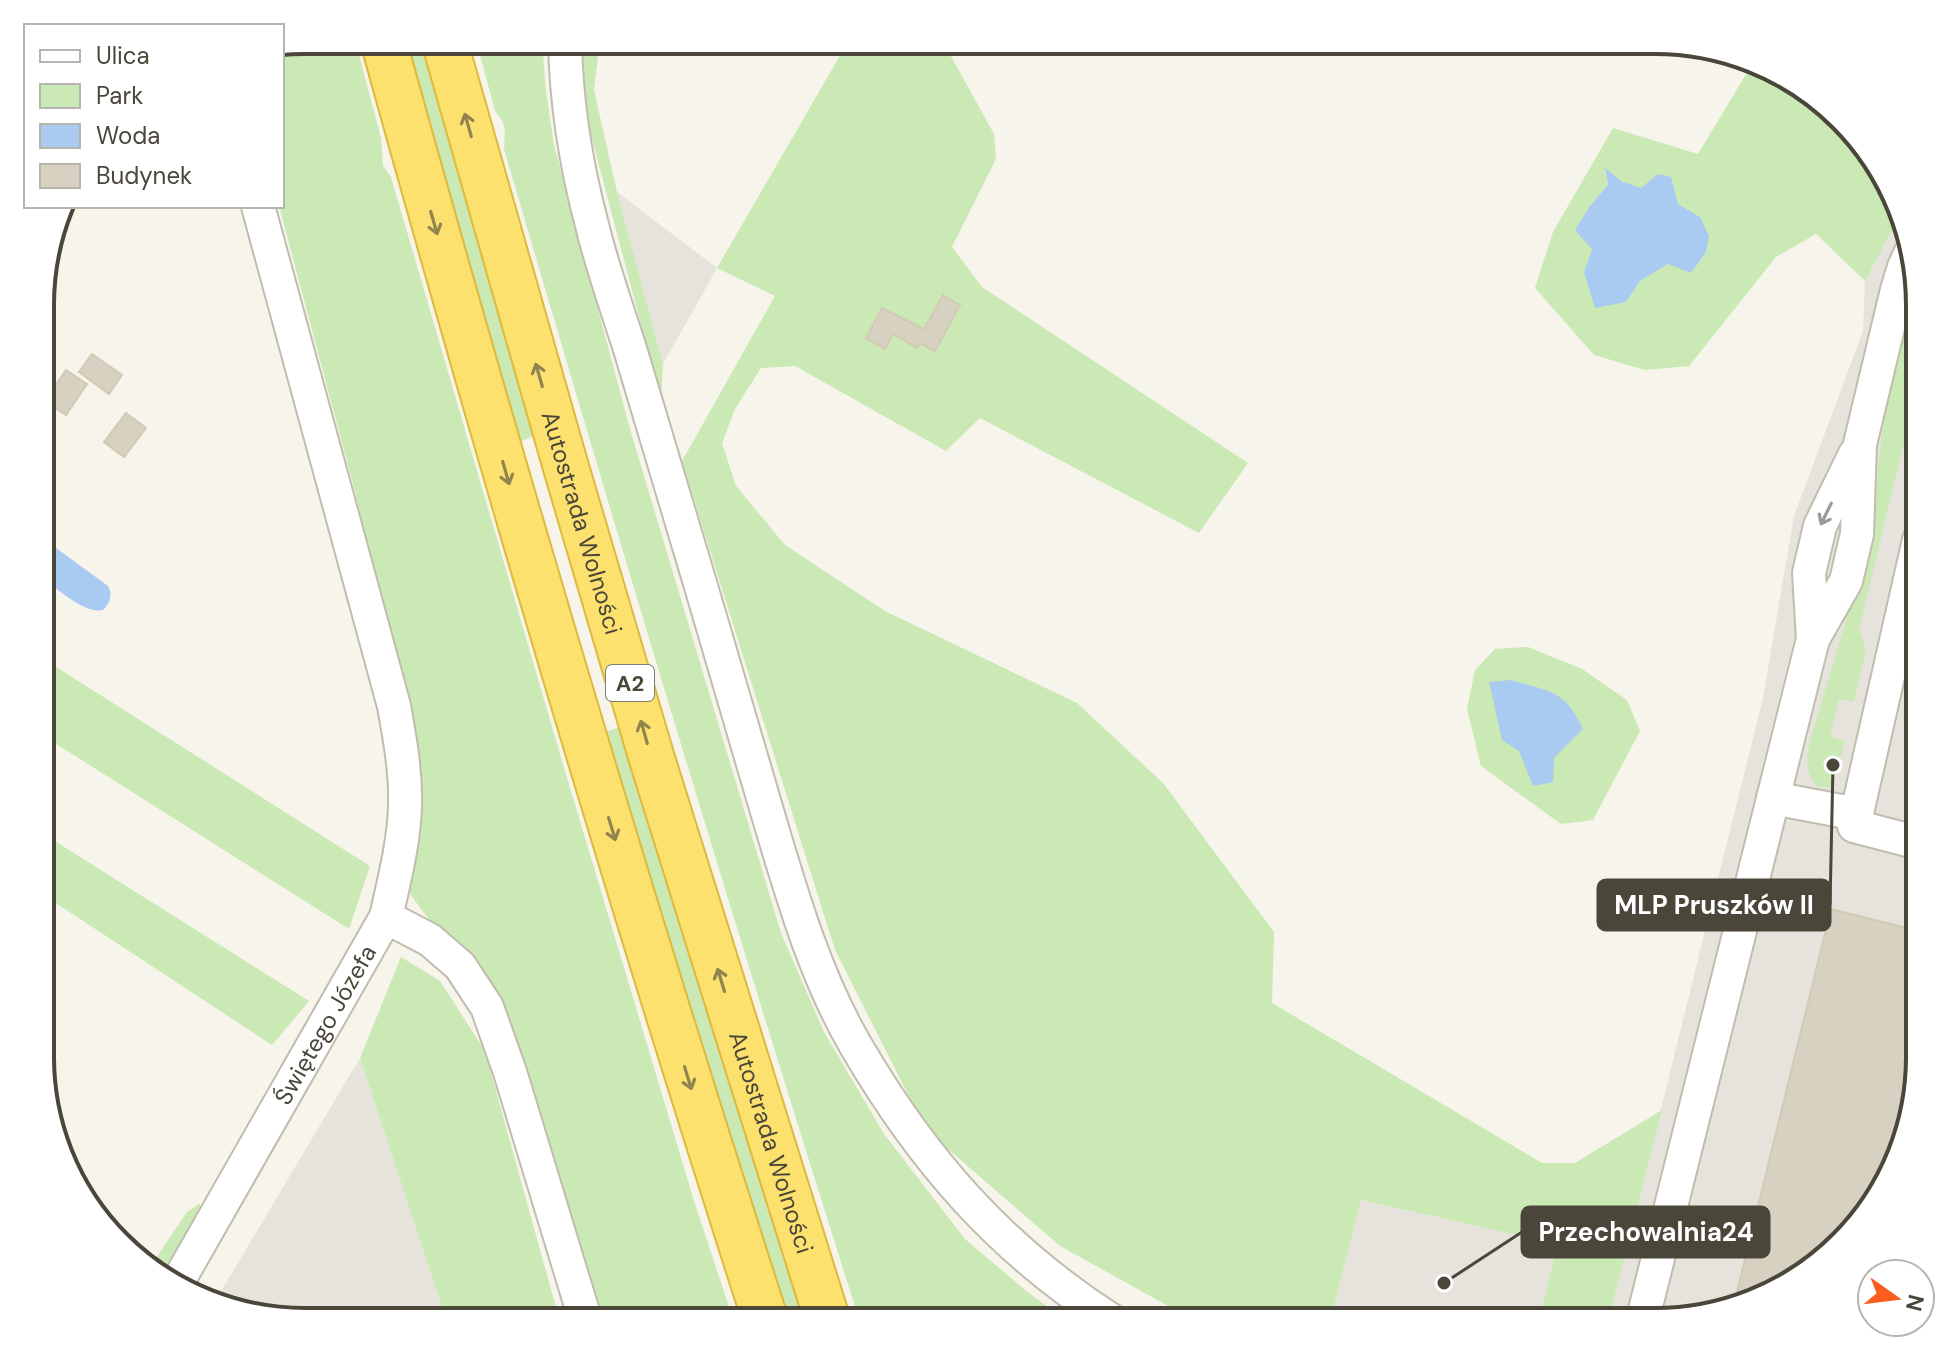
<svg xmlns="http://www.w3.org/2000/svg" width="1960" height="1362" viewBox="0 0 1960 1362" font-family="'DM Sans',sans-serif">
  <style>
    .industrial { fill: #e5e3dc }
    .green { fill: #cae9b5; fill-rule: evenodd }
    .water { fill: #a9caf1 }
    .building { fill: #d7d1c1; stroke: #d2cab4; stroke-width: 2 }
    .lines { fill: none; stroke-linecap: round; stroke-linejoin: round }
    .minor-casing { stroke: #c1bdae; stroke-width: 36 }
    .highway-casing { stroke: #deb93d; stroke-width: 48 }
    .minor { stroke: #fff; stroke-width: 32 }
    .highway { stroke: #fde16f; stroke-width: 44 }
    .oneway { stroke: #92844f }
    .oneway2 { stroke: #9b9992 }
    .labels { text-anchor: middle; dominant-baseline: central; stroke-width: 6; stroke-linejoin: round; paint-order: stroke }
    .shield { fill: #fff; stroke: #807e74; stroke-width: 2 }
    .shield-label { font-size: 22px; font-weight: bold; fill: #4a4639 }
    .street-label { font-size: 24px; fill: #4a4639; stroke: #fff }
    .rim { fill: none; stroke: #4a4639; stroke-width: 4 }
    .leader { fill: none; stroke: #4a4639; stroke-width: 3 }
    .callout-dot { fill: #4a4639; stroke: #fff; stroke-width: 3 }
    .callout { fill: #4a4639; stroke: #4a4639; stroke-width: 3 }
    .callout-label { font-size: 26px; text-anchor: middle; font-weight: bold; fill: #fff }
  </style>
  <rect width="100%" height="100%" fill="#f6f4eb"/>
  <!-- industrial -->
  <g class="industrial">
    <polygon points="617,192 717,268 663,364"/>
    <polygon points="1900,216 1919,288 1919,1074 1906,1143 1866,1218 1773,1294 1656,1322 1608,1322 1763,698 1794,516 1863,331 1865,281"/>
    <polygon points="360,1058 447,1322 288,1321 219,1308 213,1305"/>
    <polygon points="1361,1200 1557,1244 1539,1322 1330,1322"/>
  </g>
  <!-- green -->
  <g class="green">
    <polygon points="305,40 355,40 381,138 383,166 391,177 562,761 695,1204 734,1322 604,1322 526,1076 434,926 410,894 420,760 354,488 279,206 282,206 282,45"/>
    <polygon points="395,40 431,40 539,434 516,443"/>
    <path d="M 476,40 L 542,40 L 546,92 L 554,145 L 630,429 L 781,933 L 824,1032 L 884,1134 L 965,1239 L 1025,1290 L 1068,1322 L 860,1322 C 736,932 619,541 504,149 L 505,130 L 503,122 L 495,111 Z"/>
    <polygon points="580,40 600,40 594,90 617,192 663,364 661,400 582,101"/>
    <polygon points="849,40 949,40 948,51 994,134 996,159 952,247 982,287 1248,463 1199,533 980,418 946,451 795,366 761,368 735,409 722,443 736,486 785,545 885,611 1077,703 1163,783 1274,932 1272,1003 1542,1163 1575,1163 1662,1110 1608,1322 1539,1322 1557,1244 1361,1200 1330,1322 1197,1322 1060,1246 926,1130 835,950 682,461 775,296 717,268"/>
    <path d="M 1754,61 L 1816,94 L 1892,187 L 1900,216 L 1865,281 L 1816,234 L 1776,257 L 1689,366 L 1645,370 L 1594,355 L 1535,288 L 1553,232 L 1613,128 L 1698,154 ZM 1605,170 L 1621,181 L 1678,204 L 1700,217 L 1668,264 L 1640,281 L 1626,302 L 1584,272 L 1592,249 L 1590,206 L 1608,185 Z"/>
    <path d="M 1915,272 L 1919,288 L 1919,380 L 1859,629 L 1866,649 L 1854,702 L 1839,699 L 1830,736 L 1845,741 L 1836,773 L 1830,787 L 1819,787 C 1804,775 1807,758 1810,741 L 1870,540 L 1887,390 Z"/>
    <polygon points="1528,647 1582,669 1627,700 1640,731 1593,820 1561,824 1481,766 1467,709 1475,670 1495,649"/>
    <polygon points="42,658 370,866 349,929 42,735"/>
    <polygon points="623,726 815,1322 780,1322 602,733"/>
    <polygon points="42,833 309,1001 272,1045 42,894"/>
    <polygon points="401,957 440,981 485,1051 560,1322 447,1322 360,1058"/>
    <polygon points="200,1203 201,1219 166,1279 148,1270 187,1212"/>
  </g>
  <!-- water -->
  <g class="water">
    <polygon points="1605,168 1621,181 1641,188 1658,174 1671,177 1678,204 1700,217 1709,236 1706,252 1691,273 1668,264 1640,281 1626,302 1595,308 1584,272 1592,249 1575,230 1590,206 1608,185"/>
    <path d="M 42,542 L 56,548 L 108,586 C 113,595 110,603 103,610 C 84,614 58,589 42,578 Z"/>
    <path d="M 1511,680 C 1551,692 1564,689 1583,729 L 1554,758 L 1553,782 L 1533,786 L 1519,751 L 1502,740 L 1489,682 Z"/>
  </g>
  <!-- building -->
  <g class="building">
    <polygon points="943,295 960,305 935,351 920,343 917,348 893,334 885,349 866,338 882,308 924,329"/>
    <polygon points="92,354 122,375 109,394 79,372"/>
    <polygon points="66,370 87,384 66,415 45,401"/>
    <polygon points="126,413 146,428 124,457 104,442"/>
    <polygon points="1831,909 1919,931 1919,1074 1906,1143 1866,1218 1773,1294 1734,1304"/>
  </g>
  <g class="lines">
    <!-- minor casing -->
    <g class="minor-casing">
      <g id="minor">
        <path d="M 565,40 C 566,102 576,165 592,225 C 602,267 617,308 630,349 C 654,427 677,505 700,583 C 723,661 746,740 769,818 C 792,895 815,976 856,1046 C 923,1161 1001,1250 1114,1322"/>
        <polyline points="1919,540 1854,826 1919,843"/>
        <polyline points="1813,639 1809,573 1820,526 1855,454"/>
        <polyline points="1773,798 1857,814"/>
        <polyline points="386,917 430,940 460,966 487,1007 510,1072 586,1322"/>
        <path id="s1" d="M 176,1285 L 386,917 C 394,881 404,843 405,806 C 406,772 400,739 394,706 L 258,206"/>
        <polyline points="1642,1322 1813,639 1846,581 1857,534 1860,444 1897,290 1904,267 1910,254"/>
      </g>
    </g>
    <!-- highway casing -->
    <g class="highway-casing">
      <g id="highway">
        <path d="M 383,40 C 502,470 629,897 766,1322"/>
        <path id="s2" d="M 444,40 L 565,464 L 652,759 L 828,1322"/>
      </g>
    </g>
    <!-- minor -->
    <use href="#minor" class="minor"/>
    <!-- highway -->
    <use href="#highway" class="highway"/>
  </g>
  <!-- one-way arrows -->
  <defs><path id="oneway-shaft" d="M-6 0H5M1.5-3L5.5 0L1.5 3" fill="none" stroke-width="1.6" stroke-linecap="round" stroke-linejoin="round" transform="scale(2)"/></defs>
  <g class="oneway">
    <use href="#oneway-shaft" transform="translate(468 125) rotate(-106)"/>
    <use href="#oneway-shaft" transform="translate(434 223) rotate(74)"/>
    <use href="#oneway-shaft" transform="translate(539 375) rotate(-106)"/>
    <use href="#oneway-shaft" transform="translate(506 473) rotate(74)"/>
    <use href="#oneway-shaft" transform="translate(644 732) rotate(-106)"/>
    <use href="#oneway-shaft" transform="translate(612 829) rotate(73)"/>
    <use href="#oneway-shaft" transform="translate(721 980) rotate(-107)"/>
    <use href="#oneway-shaft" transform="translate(688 1078) rotate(73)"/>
  </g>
  <use class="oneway2" href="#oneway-shaft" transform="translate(1826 514) rotate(116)"/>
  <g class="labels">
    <!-- shield labels -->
    <rect class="shield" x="606" y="665" width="48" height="36" rx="6"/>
    <g class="shield-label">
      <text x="630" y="683">A2</text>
    </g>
    <!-- street labels -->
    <g class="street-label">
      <text stroke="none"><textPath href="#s2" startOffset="502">Autostrada Wolności</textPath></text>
      <text stroke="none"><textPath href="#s1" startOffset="300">Świętego Józefa</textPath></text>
      <text stroke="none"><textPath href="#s2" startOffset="1150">Autostrada Wolności</textPath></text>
    </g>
  </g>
  <!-- crop -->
  <path d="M0 0H1960V1362H0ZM305 54H1655A251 251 0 0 1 1906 305V1057A251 251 0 0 1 1655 1308H305A251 251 0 0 1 54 1057V305A251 251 0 0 1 305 54Z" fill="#fff" fill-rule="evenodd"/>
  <path class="rim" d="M305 54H1655A251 251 0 0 1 1906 305V1057A251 251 0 0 1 1655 1308H305A251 251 0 0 1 54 1057V305A251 251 0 0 1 305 54Z"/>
  <!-- callouts -->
  <path class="leader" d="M1833 765L1830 905M1444 1283L1522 1232"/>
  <g class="callout-dot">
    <circle cx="1833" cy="765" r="8"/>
    <circle cx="1444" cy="1283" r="8"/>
  </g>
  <g class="callout">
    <rect x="1598" y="880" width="232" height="50" rx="8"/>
    <rect x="1522" y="1207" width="247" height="50" rx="8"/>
  </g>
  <g class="callout-label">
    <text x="1714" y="914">MLP Pruszków II</text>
    <text x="1646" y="1241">Przechowalnia24</text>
  </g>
  <!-- legend -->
  <rect x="24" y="24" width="260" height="184" fill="#ffffff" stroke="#b7b5b0" stroke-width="2"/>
  <rect x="40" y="50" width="40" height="12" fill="#ffffff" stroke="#b7b5b0" stroke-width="2"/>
  <text x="96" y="64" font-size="24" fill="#4a4639">Ulica</text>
  <rect x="40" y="84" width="40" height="24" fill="#cae9b5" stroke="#b7b5b0" stroke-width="2"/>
  <text x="96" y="104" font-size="24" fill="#4a4639">Park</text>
  <rect x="40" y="124" width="40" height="24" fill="#a9caf1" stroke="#b7b5b0" stroke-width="2"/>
  <text x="96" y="144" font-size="24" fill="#4a4639">Woda</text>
  <rect x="40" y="164" width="40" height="24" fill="#d7d1c1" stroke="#b7b5b0" stroke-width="2"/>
  <text x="96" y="184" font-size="24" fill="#4a4639">Budynek</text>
  <!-- north arrow -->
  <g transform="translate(1896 1298) rotate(104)"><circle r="38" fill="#ffffff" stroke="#b7b5b0" stroke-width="2"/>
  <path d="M0-6L14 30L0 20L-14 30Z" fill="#f95e1f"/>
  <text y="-12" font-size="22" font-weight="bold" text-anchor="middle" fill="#4a4639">N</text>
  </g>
</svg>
